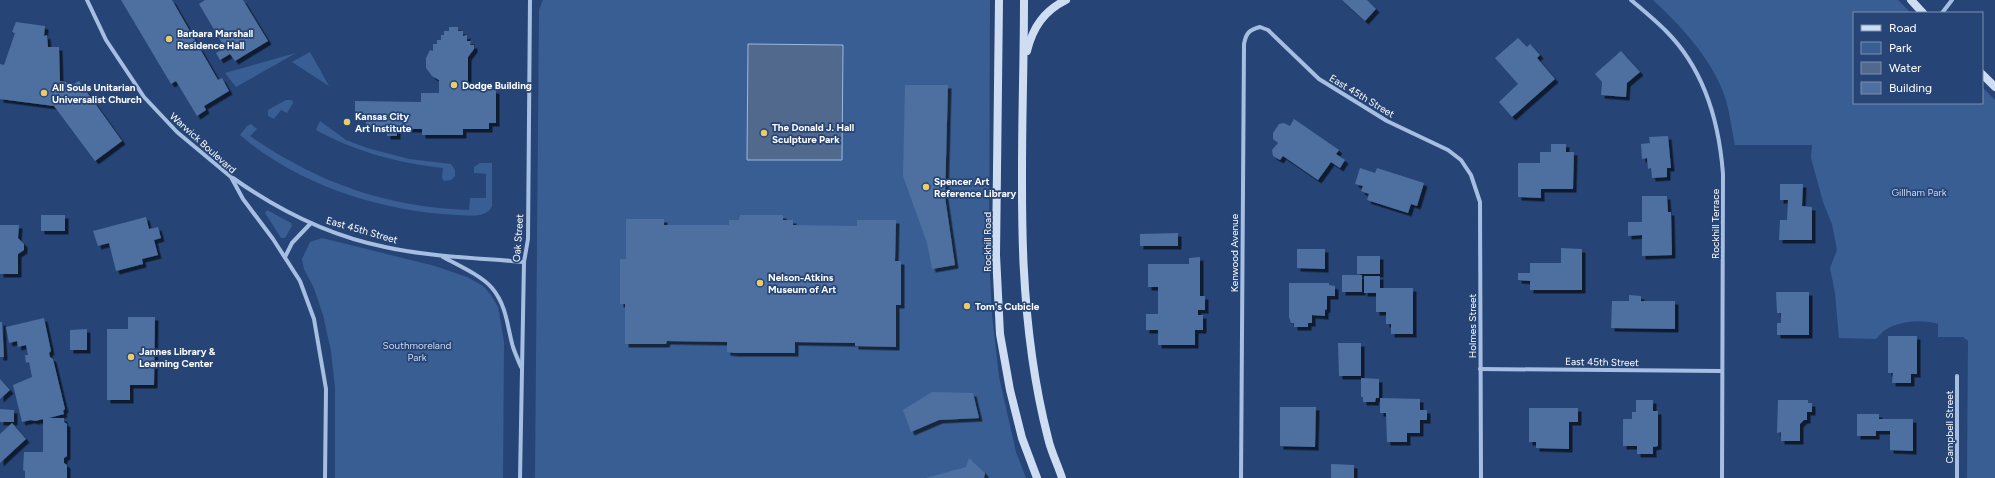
<svg xmlns="http://www.w3.org/2000/svg" width="1995" height="478" viewBox="0 0 1995 478" font-family="Figtree,sans-serif">
  <style>
    .green { fill: #395e93 }
    .water { fill: #52698e; stroke: #9bb9e3 }
    .building { fill: #4e6fa0; filter: url(#shadow) }
    .lines { fill: none; stroke-linecap: round; stroke-linejoin: round }
    .minor { stroke: #a6bee2; stroke-width: 4 }
    .secondary { stroke: #cfddf3; stroke-width: 8 }
    .poi-dot { fill: #ebcc6c; stroke: #264576; stroke-width: 1.5 }
    .labels { text-anchor: middle; dominant-baseline: central; stroke-width: 3.5; stroke-linejoin: round; paint-order: stroke }
    .poi-label { font-size: 10px; font-weight: bold; fill: #fff; stroke: #264576; text-anchor: start }
    .street-label { font-size: 10px; fill: #fff; stroke: #264576 }
    .park-label { font-size: 10px; fill: #c9d9f2; stroke: #264576 }
  </style>
  <defs>
    <filter id="shadow"><feDropShadow dx="3.5" dy="3.5" stdDeviation="0" flood-color="#0009"/></filter>
  </defs>
  <rect width="100%" height="100%" fill="#264576"/>
  <!-- green -->
  <g class="green">
    <polygon points="543,0 990,0 989,257 992,315 999,377 1016,452 1026,478 535,478 539,10"/>
    <path d="M 1653,0 L 1898,0 L 1911,13 L 1854,13 L 1854,103 L 1982,103 L 1982,87 L 1995,100 L 1995,478 L 1967,478 L 1968,341 L 1963,337 L 1938,337 L 1938,324 C 1924,319 1898,321 1885,330 C 1882,332 1879,336 1876,339 L 1839,338 L 1835,293 L 1830,268 L 1837,250 L 1832,224 L 1823,202 L 1811,158 L 1812,145 L 1735,145 C 1732,131 1730,115 1726,100 C 1713,60 1683,28 1653,0 Z"/>
    <polygon points="310,52 329,86 292,62"/>
    <polygon points="296,53 236,87 225,73"/>
    <polygon points="286,100 292,100 293,103 287,113 281,110 274,119 268,116 268,110"/>
    <path d="M 320,121 L 346,140 L 367,148 L 409,159 L 451,164 L 455,170 L 455,176 L 451,180 L 444,181 L 442,178 L 443,168 C 398,163 356,152 316,130 Z"/>
    <path d="M 251,124 L 257,129 L 250,136 C 318,183 386,207 469,210 L 470,198 L 486,198 L 486,174 L 474,173 L 474,167 L 480,163 L 492,163 L 492,206 C 487,219 467,215 456,215 C 380,211 298,185 240,135 L 247,126 Z"/>
    <polygon points="267,210 291,223 292,226 285,238 281,238 265,213"/>
    <polygon points="322,238 435,266 467,277 483,286 491,295 498,307 504,342 503,478 335,478 335,388 331,351 323,315 314,288 304,269 302,259 310,242"/>
  </g>
  <!-- water -->
  <polygon class="water" points="748,44 843,45 842,160 747,160"/>
  <!-- building -->
  <g class="building">
    <polygon points="121,0 172,0 218,80 222,78 229,91 204,106 206,110 197,116 176,81 171,84"/>
    <polygon points="205,0 243,0 268,41 235,61 230,54 220,60 216,53 225,48 199,4"/>
    <polygon points="1342,0 1367,0 1376,9 1365,21"/>
    <polygon points="16,22 45,26 44,36 47,35 48,47 59,47 60,81 66,82 69,87 79,81 122,141 95,161 54,106 0,99 0,64 4,65 15,33 12,32"/>
    <polygon points="449,27 458,27 458,31 463,31 463,36 467,35 467,41 471,41 470,45 474,45 474,49 468,57 468,90 496,90 496,123 489,123 489,129 463,129 463,135 422,135 422,129 397,129 397,136 387,136 387,129 366,128 366,117 355,117 355,101 421,102 421,93 439,93 439,80 432,76 426,68 426,58 430,50 433,51 433,44 437,44 437,40 441,40 441,35 444,35 444,31 449,31"/>
    <polygon points="1518,38 1527,47 1530,44 1540,55 1537,58 1555,79 1512,117 1499,102 1518,84 1495,58"/>
    <polygon points="1621,51 1640,72 1627,83 1626,97 1601,95 1602,82 1595,74"/>
    <polygon points="905,85 948,85 945,197 955,265 932,269 927,243 903,176"/>
    <polygon points="1294,119 1339,150 1336,154 1345,160 1340,168 1331,162 1318,180 1283,156 1280,160 1273,156 1272,150 1278,143 1273,139 1273,133 1279,124 1284,123 1290,126"/>
    <polygon points="1668,136 1671,168 1667,168 1667,177 1652,178 1651,168 1648,169 1647,158 1642,159 1641,144 1650,143 1649,137"/>
    <polygon points="1551,144 1566,144 1566,152 1574,152 1573,189 1541,189 1541,198 1518,197 1518,163 1540,163 1540,152 1551,152"/>
    <polygon points="1360,168 1375,173 1377,168 1424,183 1417,206 1411,204 1408,213 1367,200 1369,194 1361,191 1363,186 1355,184"/>
    <polygon points="1780,184 1803,184 1802,206 1812,207 1812,240 1779,240 1780,220 1787,220 1788,200 1780,200"/>
    <polygon points="1642,196 1667,196 1668,212 1671,212 1672,255 1642,256 1642,235 1628,236 1628,222 1642,222"/>
    <rect x="41" y="215" width="24" height="16"/>
    <polygon points="740,215 783,215 783,220 793,220 793,225 857,226 857,220 896,220 895,261 901,261 901,305 896,305 896,347 855,346 855,343 795,342 795,353 735,353 727,352 727,342 667,341 666,344 625,344 625,304 620,304 620,259 626,259 626,219 664,219 664,225 729,225 729,220 739,220"/>
    <polygon points="146,217 149,229 158,227 161,238 154,240 158,255 142,259 143,264 116,271 109,243 98,246 93,231"/>
    <polygon points="0,225 19,225 18,238 24,244 24,250 18,254 18,274 0,274"/>
    <polygon points="1178,233 1178,246 1140,246 1140,234"/>
    <polygon points="1561,248 1582,249 1582,290 1530,290 1530,281 1518,280 1518,273 1530,273 1530,263 1561,263"/>
    <polygon points="1297,249 1325,249 1325,269 1297,268"/>
    <rect x="1357" y="256" width="23" height="18"/>
    <polygon points="1200,257 1200,296 1205,296 1205,310 1198,310 1198,315 1203,315 1203,330 1195,330 1195,345 1158,345 1158,330 1146,330 1146,314 1158,314 1158,287 1148,287 1148,264 1189,264 1189,258"/>
    <rect x="1342" y="275" width="20" height="17"/>
    <polygon points="1364,276 1380,276 1380,288 1413,288 1413,334 1391,334 1391,324 1386,324 1386,312 1376,312 1376,293 1364,293"/>
    <polygon points="1289,283 1329,283 1329,285 1335,286 1335,296 1327,296 1327,309 1325,310 1325,316 1312,315 1312,323 1308,323 1308,327 1294,327 1294,323 1291,323 1289,317"/>
    <polygon points="1776,292 1809,292 1809,335 1777,335 1777,323 1781,323 1781,313 1777,313"/>
    <polygon points="1629,295 1641,296 1641,301 1675,301 1675,329 1611,328 1612,301 1629,301"/>
    <polygon points="128,317 155,317 154,385 130,385 130,400 107,400 107,329 128,329"/>
    <polygon points="44,318 51,351 49,353 50,357 53,359 65,409 63,411 64,414 49,418 64,418 64,422 67,424 67,456 64,458 64,463 67,465 67,478 25,478 25,471 23,470 24,452 43,452 43,419 35,421 31,420 22,422 13,385 32,377 29,362 26,363 25,355 28,355 26,345 18,347 17,341 9,343 6,327"/>
    <polygon points="0,322 2,322 4,357 0,357"/>
    <polygon points="87,329 87,350 70,350 70,330"/>
    <polygon points="1888,336 1917,336 1917,374 1911,374 1911,383 1892,383 1893,373 1888,373"/>
    <polygon points="1338,343 1361,343 1361,376 1339,376"/>
    <polygon points="1361,378 1379,379 1379,398 1376,398 1375,402 1363,402 1363,397 1361,397"/>
    <polygon points="0,379 10,390 0,399"/>
    <polygon points="932,392 973,393 979,418 939,420 911,432 903,410"/>
    <polygon points="1380,398 1420,399 1420,410 1427,410 1427,420 1420,420 1420,433 1407,433 1407,442 1387,442 1386,413 1380,413"/>
    <polygon points="1636,400 1653,400 1653,411 1658,411 1658,446 1653,447 1653,454 1637,454 1637,446 1623,446 1623,419 1632,419 1632,412 1636,412"/>
    <polygon points="1778,400 1808,400 1808,403 1812,403 1812,412 1807,412 1807,420 1804,420 1800,424 1800,441 1781,441 1781,432 1777,433"/>
    <polygon points="1280,407 1316,407 1315,447 1280,446"/>
    <polygon points="1529,408 1578,408 1578,422 1569,422 1569,449 1536,448 1536,442 1529,442"/>
    <polygon points="0,409 14,410 14,422 0,422"/>
    <polygon points="1857,414 1879,414 1879,419 1913,419 1913,451 1890,450 1890,431 1876,431 1876,436 1857,436"/>
    <polygon points="12,423 26,439 0,463 0,434"/>
    <polygon points="969,458 985,473 984,478 926,478 966,467"/>
    <polygon points="1331,464 1354,465 1354,478 1331,478"/>
  </g>
  <g class="lines">
    <!-- minor -->
    <g class="minor">
      <polyline points="87,0 106,40 144,97 177,132 231,177 243,199 273,239 300,281 314,319 326,389 325,478"/>
      <path d="M 1631,0 C 1643,10 1655,20 1666,31 C 1704,69 1719,121 1723,174 L 1722,478"/>
      <polyline points="1942,13 1952,0"/>
      <path d="M 233,178 C 278,210 330,236 385,247 C 430,257 478,258 524,262"/>
      <polyline points="285,257 292,243 311,223"/>
      <path d="M 443,257 C 458,265 482,276 492,288 C 507,306 507,326 513,347 C 515,353 518,360 521,367"/>
      <polyline points="1480,369 1722,371"/>
      <polyline points="520,478 524,262 528,239 530,0"/>
      <path d="M 1241,478 L 1244,44 C 1246,33 1249,30 1260,27 L 1268,30 L 1319,79 L 1387,121 L 1448,150 L 1461,160 L 1471,175 L 1480,202 L 1481,478"/>
      <polyline points="1957,478 1957,376"/>
    </g>
    <!-- secondary -->
    <g class="secondary">
      <polyline points="999,0 996,255 1000,334 1010,390 1022,438 1037,478"/>
      <path d="M 1024,0 C 1024,146 1011,295 1048,438 C 1051,452 1058,465 1062,478"/>
      <polyline points="1911,0 1923,13"/>
      <path d="M 1027,51 C 1033,27 1044,11 1066,0"/>
      <polyline points="1982,74 1995,87"/>
    </g>
  </g>
  <!-- markers -->
  <g class="poi-dot">
    <circle cx="169" cy="39" r="4"/>
    <circle cx="454" cy="85" r="4"/>
    <circle cx="44" cy="93" r="4"/>
    <circle cx="347" cy="122" r="4"/>
    <circle cx="764" cy="133" r="4"/>
    <circle cx="926" cy="187" r="4"/>
    <circle cx="760" cy="283" r="4"/>
    <circle cx="967" cy="306" r="4"/>
    <circle cx="131" cy="357" r="4"/>
  </g>
  <g class="labels">
    <!-- poi labels -->
    <g class="poi-label">
      <text x="177" y="33">Barbara Marshall<tspan x="177" dy="12">Residence Hall</tspan></text>
      <text x="462" y="85">Dodge Building</text>
      <text x="52" y="87">All Souls Unitarian<tspan x="52" dy="12">Universalist Church</tspan></text>
      <text x="355" y="116">Kansas City<tspan x="355" dy="12">Art Institute</tspan></text>
      <text x="772" y="127">The Donald J. Hall<tspan x="772" dy="12">Sculpture Park</tspan></text>
      <text x="934" y="181">Spencer Art<tspan x="934" dy="12">Reference Library</tspan></text>
      <text x="768" y="277">Nelson-Atkins<tspan x="768" dy="12">Museum of Art</tspan></text>
      <text x="975" y="306">Tom's Cubicle</text>
      <text x="139" y="351">Jannes Library &amp;<tspan x="139" dy="12">Learning Center</tspan></text>
    </g>
    <!-- street labels -->
    <g class="street-label">
      <text transform="translate(1362 96) rotate(31)">East 45th Street</text>
      <text transform="translate(203 143) rotate(42)">Warwick Boulevard</text>
      <text transform="translate(1715 224) rotate(-90)">Rockhill Terrace</text>
      <text transform="translate(362 230) rotate(16)">East 45th Street</text>
      <text transform="translate(518 238) rotate(-86)">Oak Street</text>
      <text transform="translate(987 242) rotate(-90)">Rockhill Road</text>
      <text transform="translate(1234 253) rotate(-90)">Kenwood Avenue</text>
      <text transform="translate(1472 326) rotate(-90)">Holmes Street</text>
      <text transform="translate(1602 362) rotate(1)">East 45th Street</text>
      <text transform="translate(1949 427) rotate(-90)">Campbell Street</text>
    </g>
    <!-- park labels -->
    <g class="park-label">
      <text x="1919" y="192">Gillham Park</text>
      <text x="417" y="345">Southmoreland<tspan x="417" dy="12">Park</tspan></text>
    </g>
  </g>
  <!-- legend -->
  <rect x="1853" y="12" width="130" height="92" fill="#264576" stroke="#7d8fad"/>
  <rect x="1861" y="25" width="20" height="6" fill="#cfddf3" stroke="#7d8fad"/>
  <text x="1889" y="32" font-size="12" fill="#ffffff">Road</text>
  <rect x="1861" y="42" width="20" height="12" fill="#395e93" stroke="#7d8fad"/>
  <text x="1889" y="52" font-size="12" fill="#ffffff">Park</text>
  <rect x="1861" y="62" width="20" height="12" fill="#52698e" stroke="#7d8fad"/>
  <text x="1889" y="72" font-size="12" fill="#ffffff">Water</text>
  <rect x="1861" y="82" width="20" height="12" fill="#4e6fa0" stroke="#7d8fad"/>
  <text x="1889" y="92" font-size="12" fill="#ffffff">Building</text>
</svg>
